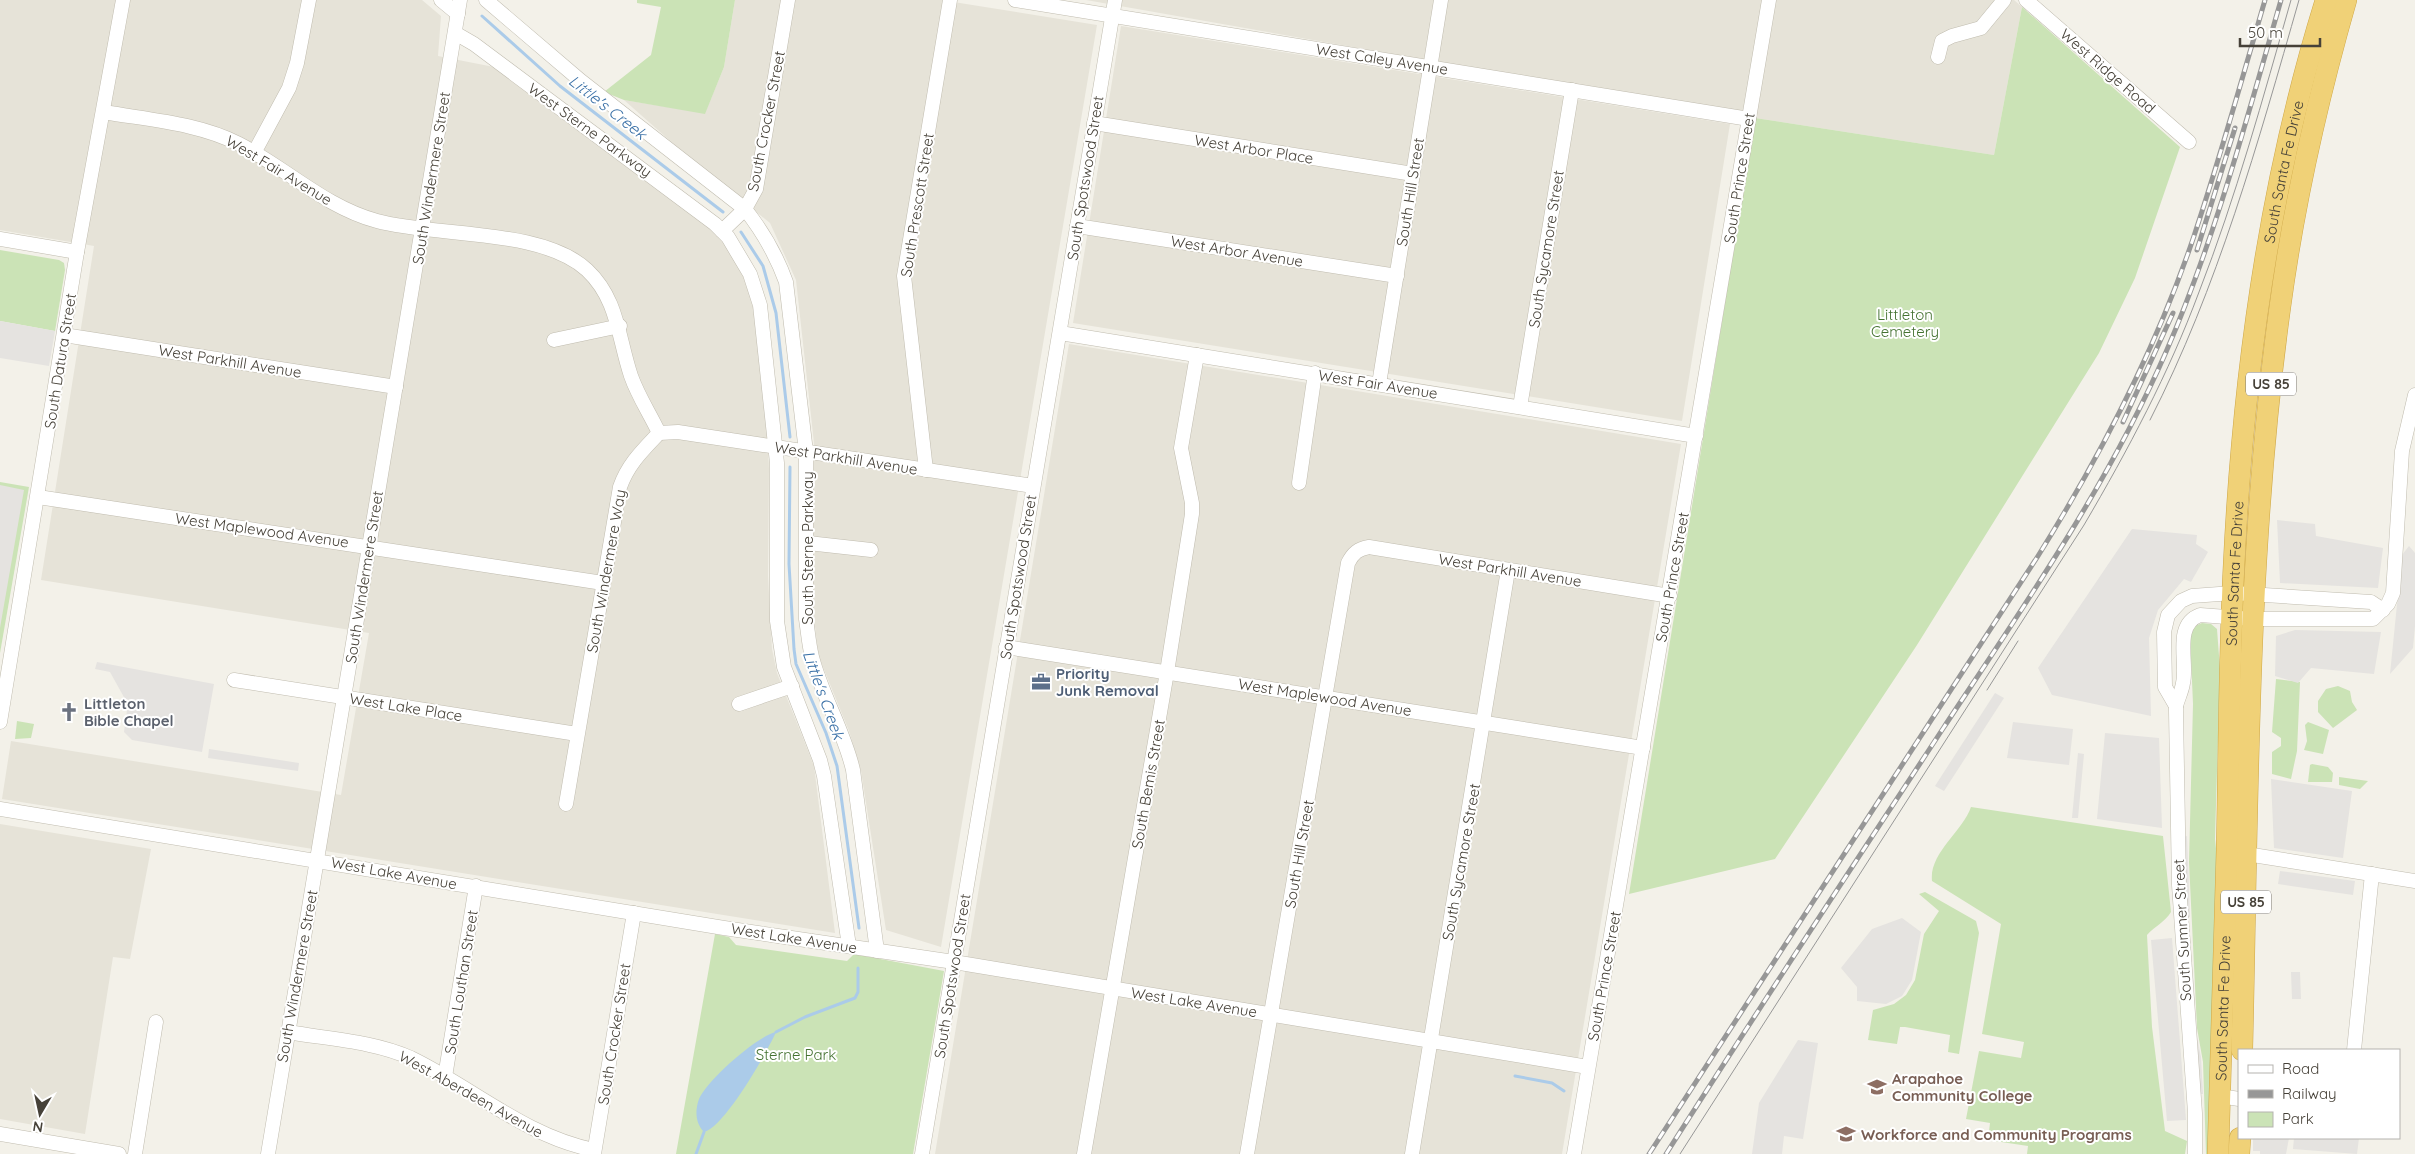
<svg xmlns="http://www.w3.org/2000/svg" width="2415" height="1154" viewBox="0 0 2415 1154" font-family="Quicksand,sans-serif">
  <style>
    .residential { fill: #e6e3d8 }
    .green { fill: #cbe3b6 }
    .parking { fill: #e5e3e0 }
    .water { fill: #abcbe9 }
    .lines { fill: none; stroke-linecap: round; stroke-linejoin: round }
    .stream { stroke: #abcbe9; stroke-width: 3 }
    .minor-casing { stroke: #c0bcaf; stroke-width: 15 }
    .highway-casing { stroke: #cea747; stroke-width: 22 }
    .minor { stroke: #fff; stroke-width: 14 }
    .highway { stroke: #f0d177; stroke-width: 21 }
    .tram { stroke: #979797; stroke-width: 1 }
    .rail-casing { stroke: #979797; stroke-width: 5 }
    .rail { stroke: #fff; stroke-width: 3; stroke-dasharray: 9; stroke-linecap: butt }
    .labels { text-anchor: middle; dominant-baseline: central; stroke-width: 4; stroke-linejoin: round; paint-order: stroke }
    .shield { fill: #fff; stroke: #7e7a74; stroke-width: 1 }
    .shield-label { font-size: 14px; font-weight: bold; fill: #464138 }
    .street-label { font-size: 15px; fill: #464138; stroke: #fff }
    .park-label { font-size: 15px; fill: #447231; stroke: #fff }
    .service-label { font-size: 15px; font-weight: bold; fill: #4e5e75; stroke: #fff; text-anchor: start }
    .worship-label { font-size: 15px; font-weight: bold; fill: #5b616d; stroke: #fff; text-anchor: start }
    .education-label { font-size: 15px; font-weight: bold; fill: #785e54; stroke: #fff; text-anchor: start }
    .water-label { font-size: 16px; font-style: italic; fill: #3b71a7; stroke: #fff }
  </style>
  <rect width="100%" height="100%" fill="#f3f1e9"/>
  <!-- residential -->
  <g class="residential">
    <polygon points="0,0 422,0 441,16 438,56 494,67 708,227 731,251 752,295 767,428 769,469 768,576 772,649 777,673 814,766 835,933 2,799 11,741 341,795 369,633 41,580 94,246 0,230"/>
    <polygon points="735,0 941,0 1097,25 941,947 886,930 861,771 849,731 818,655 812,598 814,443 796,280 770,223 685,154 624,100 705,113 724,67"/>
    <polygon points="1086,0 2014,0 2022,7 1994,155 1755,118"/>
    <polygon points="1121,26 1730,124 1682,421 1073,323"/>
    <polygon points="1069,344 1681,444 1562,1154 935,1154"/>
    <polygon points="0,824 151,849 130,959 113,957 85,1134 0,1119"/>
  </g>
  <!-- green -->
  <g class="green">
    <polygon points="637,0 735,0 724,67 705,114 624,100 604,92 651,55 661,7 637,3"/>
    <polygon points="2022,7 2180,147 2135,278 2099,353 1917,645 1775,859 1629,894 1755,118 1994,155"/>
    <polygon points="0,250 59,260 64,263 65,270 55,331 0,321"/>
    <polygon points="0,482 29,487 0,653"/>
    <polygon points="2202,623 2211,624 2217,629 2220,669 2215,839 2221,896 2214,1154 2206,1154 2203,1062 2197,1028 2189,862 2193,704 2190,635 2193,627"/>
    <polygon points="2276,679 2300,682 2297,751 2291,779 2272,774 2272,752 2281,746 2281,738 2272,732"/>
    <polygon points="2338,686 2350,691 2352,702 2357,710 2333,728 2318,712 2318,701 2326,689"/>
    <polygon points="17,721 34,724 31,738 15,739"/>
    <polygon points="2308,722 2329,730 2323,754 2304,750 2307,741 2305,725"/>
    <polygon points="2312,764 2328,767 2333,773 2332,782 2308,782 2310,765"/>
    <polygon points="2339,777 2368,781 2360,789 2339,785"/>
    <path d="M 1971,807 L 2163,836 L 2171,912 C 2165,922 2155,926 2147,935 L 2152,1027 L 2165,1131 L 2187,1141 L 2185,1154 L 2027,1154 L 2028,1146 L 1988,1140 L 1990,1123 L 1966,1119 L 1979,1051 L 2021,1058 L 2024,1042 L 1982,1034 L 2001,924 L 1932,881 C 1929,853 1963,831 1971,807 Z"/>
    <polygon points="1925,892 1976,921 1979,933 1959,1054 1948,1052 1950,1035 1905,1027 1900,1027 1897,1044 1868,1040 1873,1010 1894,1004 1906,995 1915,980 1924,934 1939,911 1919,894"/>
    <polygon points="715,934 729,937 736,945 847,961 854,954 944,971 913,1154 676,1154"/>
  </g>
  <!-- parking -->
  <g class="parking">
    <polygon points="0,321 55,331 49,366 0,358"/>
    <polygon points="0,485 24,490 0,628"/>
    <polygon points="2277,520 2315,524 2316,536 2383,548 2378,588 2280,583"/>
    <polygon points="2132,529 2197,535 2196,544 2208,552 2191,582 2184,579 2158,610 2149,638 2151,716 2052,695 2038,668"/>
    <polygon points="2409,546 2415,553 2415,626 2413,648 2390,674 2402,555"/>
    <polygon points="2295,630 2381,632 2374,674 2311,668 2298,683 2275,676 2276,636"/>
    <polygon points="97,662 214,684 202,752 132,740 124,732 127,710 125,699 110,672 95,669"/>
    <polygon points="1995,693 2004,698 1944,791 1935,786"/>
    <polygon points="2013,722 2073,729 2069,765 2007,758"/>
    <polygon points="2105,733 2159,738 2162,828 2097,819"/>
    <polygon points="209,749 299,763 298,771 208,758"/>
    <polygon points="2078,753 2084,754 2078,818 2072,818"/>
    <polygon points="2271,779 2352,791 2343,858 2274,848"/>
    <polygon points="2187,836 2190,917 2186,917 2183,837"/>
    <polygon points="2280,871 2355,881 2353,895 2278,884"/>
    <polygon points="1902,918 1921,932 1912,980 1902,996 1886,1004 1857,1001 1857,987 1841,968 1872,929"/>
    <polygon points="2172,938 2186,1120 2167,1121 2151,940"/>
    <polygon points="2291,972 2300,972 2301,999 2292,999"/>
    <polygon points="2190,975 2193,975 2196,1033 2201,1057 2203,1094 2199,1094"/>
    <polygon points="1798,1040 1818,1043 1803,1139 1784,1136 1782,1154 1752,1154 1759,1103"/>
    <polygon points="2253,1138 2289,1138 2286,1154 2260,1154 2260,1151 2253,1151"/>
    <polygon points="2294,1138 2359,1138 2357,1154 2293,1149"/>
  </g>
  <!-- water -->
  <path class="water" d="M 776,1032 C 766,1054 725,1126 704,1132 C 695,1123 695,1110 699,1099 C 706,1081 757,1036 776,1032 Z"/>
  <g class="lines">
    <!-- stream -->
    <g class="stream">
      <polyline points="482,16 560,86 723,212"/>
      <polyline points="741,232 763,266 776,313 790,437"/>
      <polyline points="790,467 789,564 794,649 796,664 826,733 837,766 859,928"/>
      <polyline points="776,1032 805,1017 855,998 858,992 858,968"/>
      <polyline points="1515,1076 1552,1083 1564,1091"/>
      <polyline points="696,1154 704,1132"/>
    </g>
    <!-- minor casing -->
    <g class="minor-casing">
      <g id="minor">
        <polyline points="441,0 458,14"/>
        <path d="M 486,0 L 581,81 L 745,209 C 763,232 776,254 786,282 L 806,452 L 806,619 C 808,632 809,645 812,657 C 822,696 844,731 853,770 L 877,951"/>
        <polyline points="1015,0 1749,119"/>
        <polyline points="2026,0 2189,142"/>
        <polyline points="455,33 474,44 715,224 728,237 750,274 760,305 777,463 777,621 784,667 820,760 824,776 849,946"/>
        <polyline points="1938,57 1942,41 1952,36 1981,28 2004,0"/>
        <path d="M 104,112 C 149,120 198,123 239,144 C 286,168 325,207 377,221 C 435,237 542,228 587,270 C 618,299 618,337 631,376 C 638,396 650,414 659,433"/>
        <polyline points="1094,123 1413,174"/>
        <polyline points="254,153 289,88 297,63 309,0"/>
        <polyline points="1077,226 1397,276"/>
        <polyline points="722,231 745,209 756,189 788,0"/>
        <polyline points="0,239 77,252"/>
        <polyline points="1060,333 1696,436"/>
        <polyline points="64,335 396,387"/>
        <polyline points="554,340 620,326"/>
        <polyline points="1379,384 1441,0"/>
        <polyline points="1520,407 1572,90"/>
        <polyline points="659,433 678,432 1033,486"/>
        <polyline points="926,470 904,276 950,0"/>
        <polyline points="1299,483 1315,373"/>
        <polyline points="38,497 603,583"/>
        <polyline points="808,543 871,550"/>
        <polyline points="1006,647 1643,748"/>
        <polyline points="234,680 577,734"/>
        <polyline points="739,704 792,686"/>
        <path d="M 2176,706 C 2178,698 2182,691 2183,683 C 2188,662 2173,625 2200,615 L 2253,619 L 2373,619 L 2388,604 L 2393,593 L 2402,451 L 2415,395"/>
        <polyline points="0,722 77,252 123,0"/>
        <path d="M 566,804 L 620,487 C 628,464 643,450 659,433"/>
        <polyline points="0,809 724,928 954,962 1588,1067"/>
        <polyline points="2240,853 2415,881"/>
        <path d="M 288,1032 C 328,1039 373,1041 411,1058 C 473,1088 525,1136 594,1150"/>
        <polyline points="2354,1050 2372,874"/>
        <polyline points="445,1077 476,886"/>
        <polyline points="2220,1096 2239,1099"/>
        <polyline points="0,1134 119,1154"/>
        <polyline points="135,1154 156,1022"/>
        <polyline points="268,1154 460,0"/>
        <polyline points="594,1154 634,913"/>
        <polyline points="922,1154 1115,0"/>
        <polyline points="1084,1154 1167,672 1192,514 1192,503 1181,448 1197,355"/>
        <path d="M 1247,1154 L 1348,563 C 1353,553 1358,549 1369,547 L 1670,596"/>
        <polyline points="1412,1154 1508,570"/>
        <polyline points="1574,1154 1769,0"/>
        <polyline points="2195,1154 2195,1113 2179,885 2176,711 2176,706 2165,687 2164,632 2168,615 2181,601 2192,596 2233,593 2371,602 2383,610"/>
      </g>
    </g>
    <!-- highway casing -->
    <g class="highway-casing">
      <g id="highway">
        <path d="M 2242,1050 C 2248,803 2246,553 2280,307 C 2294,203 2317,101 2346,0"/>
        <path id="s1" d="M 2218,1154 C 2221,1053 2224,951 2227,850 C 2229,755 2229,659 2234,564 C 2243,377 2270,179 2326,0"/>
        <polyline points="2239,1154 2240,1138"/>
      </g>
    </g>
    <!-- minor -->
    <use href="#minor" class="minor"/>
    <!-- highway -->
    <use href="#highway" class="highway"/>
    <!-- tram -->
    <g class="tram">
      <path d="M 2150,420 C 2218,287 2258,143 2299,0"/>
      <polyline points="1987,690 2018,641"/>
      <path d="M 1680,1154 L 2084,525 C 2128,450 2169,373 2199,292 C 2236,197 2263,98 2291,0"/>
    </g>
    <!-- rail casing -->
    <g class="rail-casing">
      <g id="rail">
        <polyline points="2197,250 2235,128"/>
        <polyline points="2123,422 2173,313"/>
        <path d="M 1649,1154 L 2038,556 C 2101,455 2156,349 2194,236 C 2220,158 2242,79 2265,0"/>
        <path d="M 1666,1154 C 1757,1011 1851,869 1944,727 C 2024,606 2108,485 2166,352 C 2215,239 2247,118 2281,0"/>
      </g>
    </g>
    <!-- rail -->
    <use href="#rail" class="rail"/>
  </g>
  <!-- icons -->
  <defs>
    <g id="office-bare" transform="scale(1.5)"><path d="M-6-3h4V-5.5h4V-3h4V5H-6ZM-1-4.5V-3h2v-1.5ZM-6 0V1H6V0Z" fill="#5c6f8a" stroke="#fff" stroke-width="2.5" paint-order="stroke"/></g>
    <g id="church-bare" transform="scale(1.5)"><path d="M-1.2-6h2.4v3.5h3.3v2.4h-3.3V6h-2.4V-.1h-3.3v-2.4h3.3Z" fill="#6b7280" stroke="#fff" stroke-width="2.5" paint-order="stroke"/></g>
    <g id="university-bare" transform="scale(1.5)"><path d="M0-5L7-2L0 1L-7-2ZM-4 1L0 2.5L4 1V4Q0 6-4 4Z" fill="#8d6e63" stroke="#fff" stroke-width="2.5" paint-order="stroke"/></g>
  </defs>
  <g fill-rule="evenodd">
    <use href="#office-bare" x="1041" y="682"/>
    <use href="#church-bare" x="69" y="712"/>
    <use href="#university-bare" x="1877" y="1087"/>
    <use href="#university-bare" x="1846" y="1134"/>
  </g>
  <g class="labels">
    <!-- shield labels -->
    <g class="shield">
      <rect x="2246" y="372.5" width="50" height="23" rx="4"/>
      <rect x="2221" y="890.5" width="50" height="23" rx="4"/>
    </g>
    <g class="shield-label">
      <text x="2271" y="384">US 85</text>
      <text x="2246" y="902">US 85</text>
    </g>
    <!-- street labels -->
    <g class="street-label">
      <text transform="translate(1382 59) rotate(9)">West Caley Avenue</text>
      <text transform="translate(2108 71) rotate(41)">West Ridge Road</text>
      <text transform="translate(766 121) rotate(-79)">South Crocker Street</text>
      <text transform="translate(590 130) rotate(36)">West Sterne Parkway</text>
      <text transform="translate(1254 149) rotate(9)">West Arbor Place</text>
      <text transform="translate(279 170) rotate(31)">West Fair Avenue</text>
      <text stroke="none"><textPath href="#s1" startOffset="986">South Santa Fe Drive</textPath></text>
      <text transform="translate(431 178) rotate(-81)">South Windermere Street</text>
      <text transform="translate(1085 178) rotate(-81)">South Spotswood Street</text>
      <text transform="translate(1739 178) rotate(-81)">South Prince Street</text>
      <text transform="translate(1410 192) rotate(-81)">South Hill Street</text>
      <text transform="translate(917 205) rotate(-81)">South Prescott Street</text>
      <text transform="translate(1546 249) rotate(-81)">South Sycamore Street</text>
      <text transform="translate(1237 251) rotate(9)">West Arbor Avenue</text>
      <text transform="translate(60 361) rotate(-81)">South Datura Street</text>
      <text transform="translate(230 361) rotate(9)">West Parkhill Avenue</text>
      <text transform="translate(1378 384) rotate(9)">West Fair Avenue</text>
      <text transform="translate(846 458) rotate(9)">West Parkhill Avenue</text>
      <text transform="translate(262 530) rotate(8)">West Maplewood Avenue</text>
      <text transform="translate(807 548) rotate(-90)">South Sterne Parkway</text>
      <text transform="translate(1510 570) rotate(9)">West Parkhill Avenue</text>
      <text transform="translate(606 571) rotate(-80)">South Windermere Way</text>
      <text stroke="none"><textPath href="#s1" startOffset="581">South Santa Fe Drive</textPath></text>
      <text transform="translate(364 577) rotate(-81)">South Windermere Street</text>
      <text transform="translate(1018 577) rotate(-81)">South Spotswood Street</text>
      <text transform="translate(1672 577) rotate(-80)">South Prince Street</text>
      <text transform="translate(1325 697) rotate(9)">West Maplewood Avenue</text>
      <text transform="translate(406 707) rotate(9)">West Lake Place</text>
      <text transform="translate(1148 784) rotate(-80)">South Bemis Street</text>
      <text transform="translate(1299 854) rotate(-80)">South Hill Street</text>
      <text transform="translate(1461 862) rotate(-80)">South Sycamore Street</text>
      <text transform="translate(394 873) rotate(10)">West Lake Avenue</text>
      <text transform="translate(2182 930) rotate(-93)">South Sumner Street</text>
      <text transform="translate(794 938) rotate(9)">West Lake Avenue</text>
      <text transform="translate(297 976) rotate(-80)">South Windermere Street</text>
      <text transform="translate(952 976) rotate(-81)">South Spotswood Street</text>
      <text transform="translate(1604 976) rotate(-80)">South Prince Street</text>
      <text transform="translate(461 982) rotate(-81)">South Louthan Street</text>
      <text transform="translate(1194 1002) rotate(9)">West Lake Avenue</text>
      <text stroke="none"><textPath href="#s1" startOffset="146">South Santa Fe Drive</textPath></text>
      <text transform="translate(614 1034) rotate(-81)">South Crocker Street</text>
      <text transform="translate(471 1094) rotate(29)">West Aberdeen Avenue</text>
    </g>
    <!-- park labels -->
    <g class="park-label">
      <text x="1905" y="314">Littleton<tspan x="1905" dy="17">Cemetery</tspan></text>
      <text x="796" y="1054">Sterne Park</text>
    </g>
    <!-- service labels -->
    <g class="service-label">
      <text x="1056" y="673">Priority<tspan x="1056" dy="17">Junk Removal</tspan></text>
    </g>
    <!-- worship labels -->
    <g class="worship-label">
      <text x="84" y="703">Littleton<tspan x="84" dy="17">Bible Chapel</tspan></text>
    </g>
    <!-- education labels -->
    <g class="education-label">
      <text x="1892" y="1078">Arapahoe<tspan x="1892" dy="17">Community College</tspan></text>
      <text x="1861" y="1134">Workforce and Community Programs</text>
    </g>
    <!-- water labels -->
    <g class="water-label">
      <text transform="translate(608 107) rotate(38)">Little's Creek</text>
      <text transform="translate(824 695) rotate(70)">Little's Creek</text>
    </g>
  </g>
  <!-- legend -->
  <rect x="2238" y="1049" width="162" height="90" fill="#ffffff" stroke="#b5b3af"/>
  <rect x="2248" y="1065" width="25" height="8" fill="#ffffff" stroke="#b5b3af"/>
  <text x="2282" y="1074" font-size="15" fill="#464138">Road</text>
  <rect x="2248" y="1090" width="25" height="8" fill="#979797" stroke="#b5b3af"/>
  <text x="2282" y="1099" font-size="15" fill="#464138">Railway</text>
  <rect x="2248" y="1112" width="25" height="15" fill="#cbe3b6" stroke="#b5b3af"/>
  <text x="2282" y="1124" font-size="15" fill="#464138">Park</text>
  <!-- north arrow -->
  <g transform="translate(40 1114) rotate(189)" stroke="#ffffff" stroke-width="4" paint-order="stroke">
  <path d="M0-4L9 19L0 12L-9 19Z" fill="#464138"/>
  <text y="-8" font-size="14" font-weight="bold" text-anchor="middle" fill="#464138">N</text>
  </g>
  <!-- scale -->
  <path d="M2240 38v8h80v-8" fill="none" stroke="#464138" stroke-width="2.5"/>
  <text x="2248" y="38" font-size="15" fill="#464138" stroke="#ffffff" stroke-width="4" paint-order="stroke">50 m</text>
</svg>
